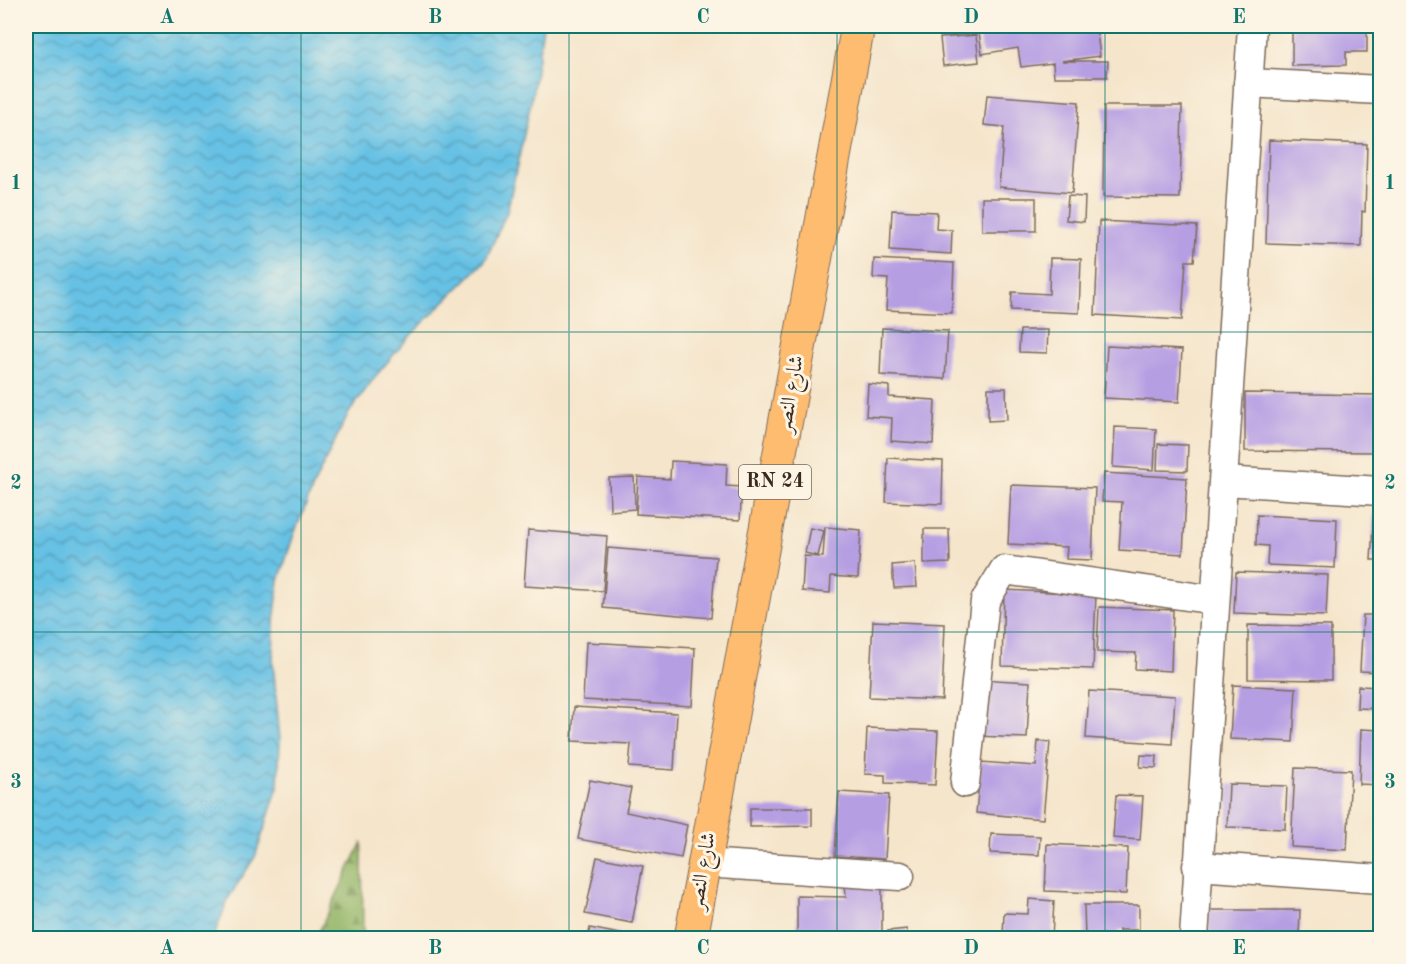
<svg xmlns="http://www.w3.org/2000/svg" width="1406" height="964" viewBox="0 0 1406 964" font-family="'Old Standard TT',Amiri,serif">
  <style>
    .forest { fill: url(#forest-firs); stroke: #687044; stroke-width: 1.5 }
    .water { fill: url(#water-waves); stroke: #507681; stroke-width: 1.5 }
    .building { fill: #b69ee3 }
    .lines { fill: none; stroke-linecap: round; stroke-linejoin: round }
    .minor-casing { stroke: #7c6b5b; stroke-width: 31 }
    .primary-casing { stroke: #7c6b5b; stroke-width: 35 }
    .minor { stroke: #fff; stroke-width: 28 }
    .primary { stroke: #febc70; stroke-width: 33 }
    .grid { fill: none; stroke: #0f766e; stroke-width: 1.5; stroke-opacity: 0.55 }
    .labels { text-anchor: middle; dominant-baseline: central; stroke-width: 6; stroke-linejoin: round; paint-order: stroke }
    .shield { fill: #fcf5e5; stroke: #75675a; stroke-width: 1.5 }
    .shield-label { font-size: 20px; font-weight: bold; fill: #3b2a1e }
    .street-label { font-size: 21px; fill: #3b2a1e; stroke: #fcf5e5 }
    .neatline { fill: none; stroke: #0f766e; stroke-width: 2 }
    .grid-label { font-size: 20px; text-anchor: middle; font-weight: bold; fill: #0f766e }
  </style>
  <defs>
    <pattern id="forest-firs" width="22" height="20" patternUnits="userSpaceOnUse" patternTransform="scale(1.5)"><rect width="22" height="20" fill="#96b76b"/><path d="M5 1l3.5 6h-7zM16 11l3.5 6h-7z" fill="#7c9557"/></pattern>
    <pattern id="water-waves" width="16" height="10" patternUnits="userSpaceOnUse" patternTransform="scale(1.5)"><rect width="16" height="10" fill="#66c1e4"/><path d="M0 5q4-4 8 0t8 0" fill="none" stroke="#559db8"/></pattern>
  </defs>
  <rect width="100%" height="100%" fill="#fcf5e5"/>
  <filter id="ink" filterUnits="userSpaceOnUse"><feTurbulence type="fractalNoise" baseFrequency=".0167" numOctaves="2"/><feDisplacementMap in="SourceGraphic" scale="12" xChannelSelector="R" yChannelSelector="G"/><feConvolveMatrix kernelMatrix="1 2 1 2 8 2 1 2 1" color-interpolation-filters="sRGB"/></filter>
  <filter id="wash" filterUnits="userSpaceOnUse"><feTurbulence type="fractalNoise" baseFrequency=".008" numOctaves="4" result="noise"/><feDisplacementMap in="SourceGraphic" scale="24" xChannelSelector="R" yChannelSelector="G"/><feGaussianBlur stdDeviation="1.35" result="paint"/><feColorMatrix in="noise" values="0 0 0 0 0 0 0 0 0 0 0 0 0 0 0 0 0 1.4 0 .05"/><feComposite in="paint" operator="in"/></filter>
  <g filter="url(#wash)">
    <rect width="100%" height="100%" fill="#f5e5cb"/>
    <!-- forest -->
    <polygon class="forest" points="362,842 363,938 316,938"/>
    <!-- water -->
    <polygon class="water" points="26,26 543,26 531,102 507,212 485,261 407,339 374,378 348,414 316,480 294,534 279,580 274,624 273,662 280,740 278,787 255,857 229,897 213,938 26,938"/>
    <g id="blocks">
      <!-- building -->
      <g class="building">
        <polygon points="944,26 1096,26 1100,56 1062,61 1108,61 1107,77 1054,77 1053,63 1021,67 1018,48 982,54 979,32 946,36"/>
        <polygon points="1292,26 1367,26 1367,52 1346,52 1346,65 1292,66"/>
        <polygon points="976,35 979,62 943,66 940,38"/>
        <polygon points="987,95 1079,102 1072,193 999,187 1004,127 984,125"/>
        <polygon points="1104,106 1182,106 1180,198 1103,197"/>
        <polygon points="1269,140 1367,144 1365,212 1362,211 1361,246 1266,243"/>
        <polygon points="1068,196 1085,197 1084,222 1066,220"/>
        <rect x="982" y="198" width="54" height="33"/>
        <polygon points="892,210 937,212 936,229 952,230 951,254 890,250"/>
        <polygon points="1099,221 1197,226 1194,261 1186,261 1182,320 1095,315"/>
        <polygon points="1050,258 1081,259 1079,313 1011,310 1012,292 1049,294"/>
        <polygon points="874,259 954,263 952,313 886,310 888,279 873,278"/>
        <polygon points="882,328 948,331 945,379 880,375"/>
        <polygon points="1020,330 1048,330 1047,353 1019,352"/>
        <polygon points="1107,346 1182,350 1179,402 1104,398"/>
        <polygon points="868,384 889,386 889,397 935,400 933,444 891,441 892,418 866,416"/>
        <polygon points="988,388 1006,388 1007,420 988,421"/>
        <polygon points="1245,393 1380,395 1380,452 1245,451"/>
        <polygon points="1115,427 1156,429 1154,470 1113,467"/>
        <polygon points="1158,444 1188,445 1187,471 1157,470"/>
        <polygon points="888,458 943,461 942,504 886,502"/>
        <polygon points="671,461 727,464 726,486 742,487 740,520 636,514 638,477 670,479"/>
        <polygon points="1104,473 1187,478 1183,554 1119,550 1122,502 1102,501"/>
        <polygon points="634,477 635,509 610,511 609,478"/>
        <polygon points="1011,485 1095,488 1092,560 1066,559 1067,547 1008,544"/>
        <polygon points="1374,509 1380,509 1380,560 1371,560"/>
        <polygon points="1257,515 1337,519 1335,568 1267,565 1268,546 1256,545"/>
        <polygon points="825,527 861,530 858,578 831,576 830,593 802,591 804,556 823,557"/>
        <polygon points="810,528 824,531 818,556 805,553"/>
        <polygon points="924,529 949,529 950,563 924,564"/>
        <polygon points="528,530 607,536 603,591 524,586"/>
        <polygon points="608,548 716,557 711,618 603,608"/>
        <polygon points="915,563 917,587 894,588 892,565"/>
        <polygon points="1236,572 1328,575 1326,616 1234,613"/>
        <polygon points="1004,590 1096,594 1093,669 1002,666"/>
        <polygon points="1099,607 1173,610 1171,671 1135,669 1136,653 1097,652"/>
        <polygon points="1363,615 1380,615 1380,672 1360,671"/>
        <polygon points="873,621 945,624 942,700 869,697"/>
        <polygon points="1248,625 1331,626 1331,680 1248,679"/>
        <polygon points="586,642 695,648 692,706 583,700"/>
        <polygon points="979,679 1030,682 1027,738 976,736"/>
        <polygon points="1233,685 1296,688 1293,742 1230,739"/>
        <polygon points="1358,686 1380,687 1380,709 1357,708"/>
        <polygon points="1089,691 1175,696 1172,744 1086,738"/>
        <polygon points="574,707 677,713 674,770 629,767 631,744 572,741"/>
        <polygon points="867,728 938,731 935,785 885,783 885,775 865,774"/>
        <polygon points="1361,729 1380,730 1380,785 1359,784"/>
        <polygon points="1038,741 1050,742 1043,819 976,813 981,762 1036,766"/>
        <polygon points="1141,755 1157,756 1156,768 1140,767"/>
        <polygon points="1295,768 1351,770 1347,850 1291,847"/>
        <polygon points="590,780 631,788 626,812 687,825 681,858 578,839"/>
        <polygon points="1229,784 1287,786 1285,829 1227,827"/>
        <polygon points="839,792 889,795 885,859 835,856"/>
        <polygon points="1116,795 1143,796 1140,840 1113,838"/>
        <polygon points="750,808 812,808 812,826 750,827"/>
        <polygon points="991,834 1040,836 1039,855 990,853"/>
        <polygon points="1047,844 1128,848 1126,894 1045,891"/>
        <polygon points="597,857 643,866 632,923 585,914"/>
        <polygon points="845,883 882,883 882,938 797,938 797,896 846,897"/>
        <polygon points="1029,899 1054,901 1052,938 1003,936 1004,913 1028,914"/>
        <polygon points="1084,905 1139,905 1139,930 1119,930 1119,938 1085,938"/>
        <polygon points="1209,910 1300,910 1299,938 1209,938"/>
        <polygon points="590,928 635,937 635,938 588,938"/>
        <polygon points="907,929 907,938 888,938 888,931"/>
      </g>
    </g>
  </g>
  <g filter="url(#ink)">
    <use href="#blocks" fill-opacity="0" stroke="#7c6b5b" stroke-width="1.5"/>
    <g class="lines">
      <!-- minor casing -->
      <g class="minor-casing">
        <g id="minor">
          <polyline points="1248,83 1380,90"/>
          <polyline points="1224,481 1380,491"/>
          <polyline points="965,783 985,601 1004,570 1215,600"/>
          <polyline points="704,863 900,876"/>
          <polyline points="1197,866 1380,879"/>
          <polyline points="1194,938 1252,26"/>
        </g>
      </g>
      <!-- primary casing -->
      <g class="primary-casing">
        <polyline id="primary" points="691,938 858,26"/>
      </g>
      <!-- minor -->
      <use href="#minor" class="minor"/>
      <!-- primary -->
      <use href="#primary" class="primary"/>
    </g>
  </g>
  <!-- grid -->
  <path class="grid" d="M 301,26 L 301,938M 569,26 L 569,938M 837,26 L 837,938M 1105,26 L 1105,938M 26,332 L 1380,332M 26,632 L 1380,632"/>
  <g class="labels">
    <!-- shield labels -->
    <rect class="shield" x="739" y="465" width="72" height="34" rx="4.5"/>
    <g class="shield-label">
      <text x="775" y="482">RN 24</text>
    </g>
    <!-- street labels -->
    <g class="street-label">
      <text transform="translate(791 394) rotate(-80)">شارع النصر</text>
      <text transform="translate(703 871) rotate(-80)">شارع النصر</text>
    </g>
  </g>
  <!-- margin -->
  <rect width="1406" height="964" fill="none" stroke="#fcf5e5" stroke-width="66"/>
  <rect x="33" y="33" width="1340" height="898" class="neatline"/>
  <g class="grid-label">
    <text x="167" y="23">A</text>
    <text x="435" y="23">B</text>
    <text x="703" y="23">C</text>
    <text x="971" y="23">D</text>
    <text x="1239" y="23">E</text>
    <text x="16" y="189">1</text>
    <text x="1390" y="189">1</text>
    <text x="16" y="489">2</text>
    <text x="1390" y="489">2</text>
    <text x="16" y="788">3</text>
    <text x="1390" y="788">3</text>
    <text x="167" y="954">A</text>
    <text x="435" y="954">B</text>
    <text x="703" y="954">C</text>
    <text x="971" y="954">D</text>
    <text x="1239" y="954">E</text>
  </g>
</svg>
